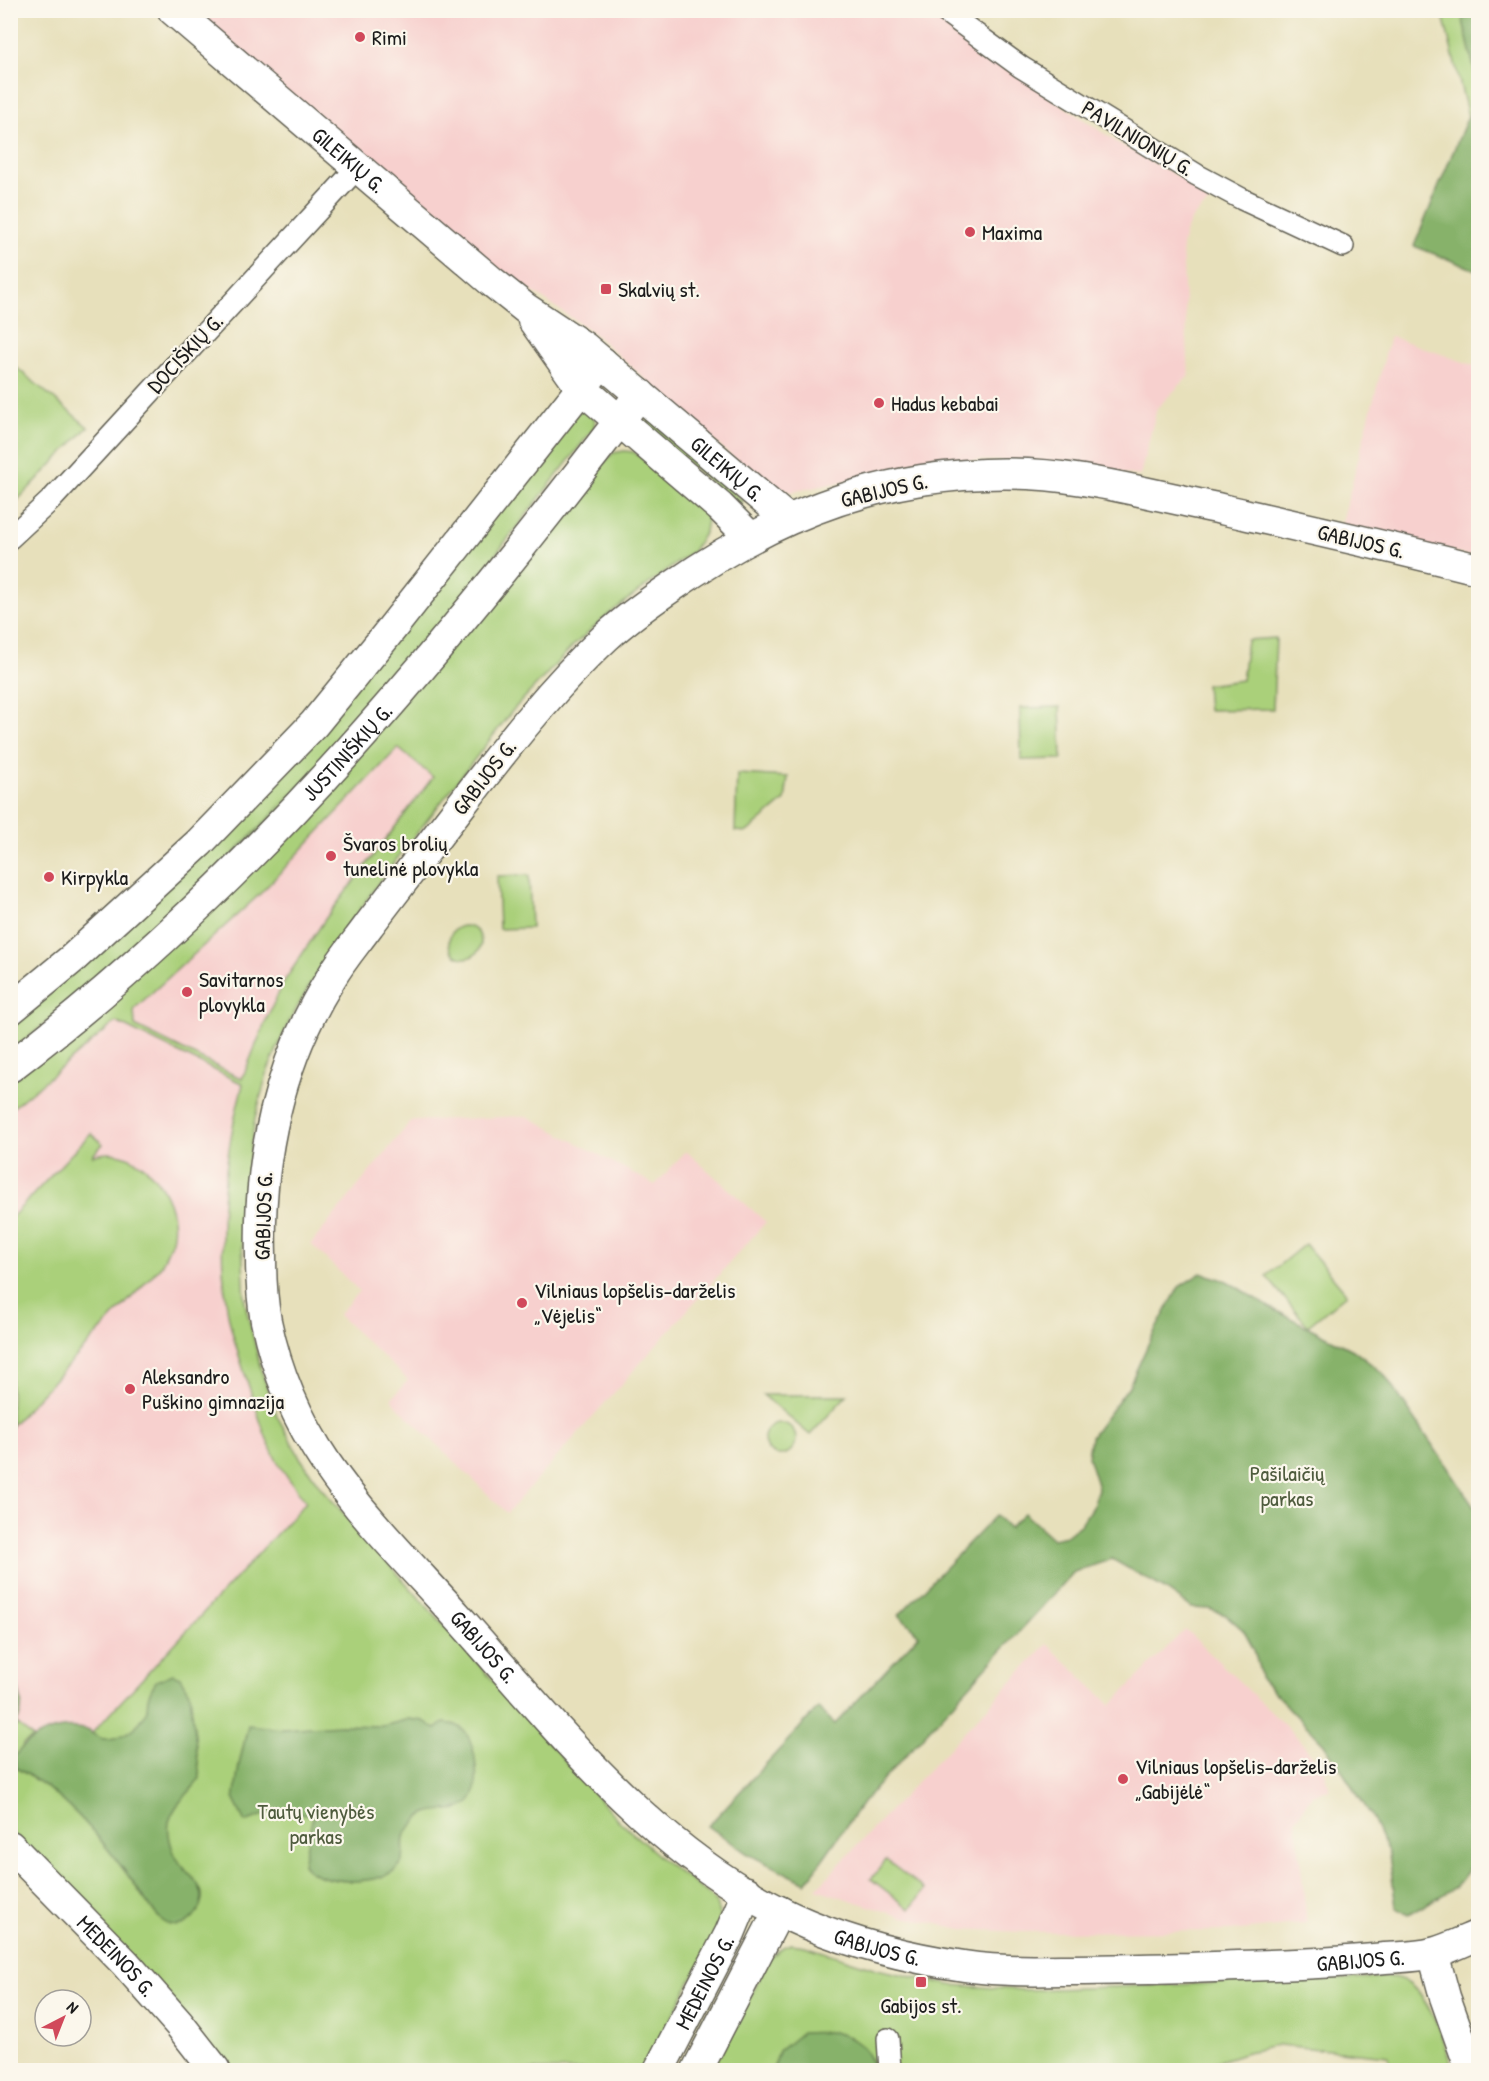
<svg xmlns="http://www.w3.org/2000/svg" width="1489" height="2081" viewBox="0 0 1489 2081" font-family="'Patrick Hand',sans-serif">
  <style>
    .built { fill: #f7d0ce }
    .green { fill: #aad07a; stroke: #63764b; stroke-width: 1.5; fill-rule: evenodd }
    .forest { fill: #87b26a; stroke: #526743; stroke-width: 1.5 }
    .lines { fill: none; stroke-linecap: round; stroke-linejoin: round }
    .street-casing { stroke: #636154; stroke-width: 24 }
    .secondary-casing { stroke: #636154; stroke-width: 33 }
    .street { stroke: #fff; stroke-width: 21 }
    .secondary { stroke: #fff; stroke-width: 30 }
    .poi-dot { fill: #d1495b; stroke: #fbf7ec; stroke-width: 2 }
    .labels { text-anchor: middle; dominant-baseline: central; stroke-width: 4.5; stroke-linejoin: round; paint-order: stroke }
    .poi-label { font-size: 22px; fill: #1c1c1c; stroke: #fbf7ec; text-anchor: start }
    .street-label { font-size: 22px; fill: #1c1c1c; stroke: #fbf7ec }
    .park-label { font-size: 22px; fill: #4e5b3d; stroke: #fbf7ec }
  </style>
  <rect width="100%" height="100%" fill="#fbf7ec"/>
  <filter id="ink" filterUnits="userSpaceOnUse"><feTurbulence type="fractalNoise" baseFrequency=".0167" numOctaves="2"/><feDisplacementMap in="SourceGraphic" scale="12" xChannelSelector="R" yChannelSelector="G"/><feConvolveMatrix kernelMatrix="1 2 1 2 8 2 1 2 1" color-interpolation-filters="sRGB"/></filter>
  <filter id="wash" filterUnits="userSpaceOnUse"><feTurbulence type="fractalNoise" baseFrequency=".008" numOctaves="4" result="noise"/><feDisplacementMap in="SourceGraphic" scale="24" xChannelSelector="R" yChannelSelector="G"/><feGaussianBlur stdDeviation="1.35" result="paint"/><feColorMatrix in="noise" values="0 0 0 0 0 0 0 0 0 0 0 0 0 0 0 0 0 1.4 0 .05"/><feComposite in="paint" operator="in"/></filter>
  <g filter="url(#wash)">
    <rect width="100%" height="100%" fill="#e7e0bb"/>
    <!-- built -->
    <g class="built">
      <polygon points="189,11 927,11 978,48 1118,143 1215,197 1193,217 1185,232 1182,247 1189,376 1157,408 1140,476 1031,461 950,460 792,492 774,487 757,478 742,466 591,331 500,270"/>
      <polygon points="1390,336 1478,367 1478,558 1341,526"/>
      <polygon points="398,747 433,777 326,918 285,980 269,1013 242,1079 135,1026 134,1009 260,894 376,773"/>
      <polygon points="116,1021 243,1084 232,1124 223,1195 223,1259 229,1315 238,1354 261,1425 277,1461 306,1502 92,1733 85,1729 45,1732 33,1738 17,1724 23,1705 15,1683 10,1677 10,1109"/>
      <polygon points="527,1116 655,1185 686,1151 766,1222 507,1513 397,1406 392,1398 408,1380 338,1315 359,1291 311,1244 411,1121"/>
      <polygon points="1185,1629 1298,1738 1323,1769 1330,1789 1312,1795 1296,1820 1307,1923 1231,1931 1023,1932 962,1929 903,1917 816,1889 1047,1644 1111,1705"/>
    </g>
    <!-- green -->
    <g class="green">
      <polygon points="1442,11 1461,11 1478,86 1478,116 1468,116"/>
      <polygon points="11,363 88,427 11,507"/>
      <polygon points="585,410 595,419 594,428 443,622 320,768 159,927 11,1052 11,1021 83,962 577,412"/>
      <polygon points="651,420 743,501 737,504 645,427 647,421"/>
      <path d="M 624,451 L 634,452 L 703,509 L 707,519 L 705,532 L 693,551 L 610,613 L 573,646 L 513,710 L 382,878 L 320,967 L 288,1024 L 268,1070 L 255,1118 L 244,1195 L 242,1241 L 245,1303 L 261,1370 L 277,1416 L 301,1459 L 321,1488 L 618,1820 L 664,1861 L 709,1895 L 716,1903 L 721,1921 L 645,2070 L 227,2070 L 11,1831 L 11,1731 L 17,1724 L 33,1738 L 23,1744 L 16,1768 L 40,1781 L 92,1733 L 306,1502 C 297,1489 285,1475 277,1461 C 265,1440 259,1416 251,1393 C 243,1367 233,1341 228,1314 C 216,1238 223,1158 243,1084 L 116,1022 L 11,1109 L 11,1081 L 49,1052 L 613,453 ZM 398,748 L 433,777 L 326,918 L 285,980 L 269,1013 L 242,1079 L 135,1026 L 134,1009 L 260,894 Z"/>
      <polygon points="1276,638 1273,709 1208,710 1206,685 1242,680 1247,640"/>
      <polygon points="1060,707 1062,759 1021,760 1020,708"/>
      <polygon points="737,774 788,777 785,800 747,832 735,831"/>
      <polygon points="529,875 531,928 499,929 497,876"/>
      <circle cx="465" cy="942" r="16"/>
      <path d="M 91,1133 L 103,1144 L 92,1156 C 137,1140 179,1194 173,1235 C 172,1245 165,1256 161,1266 L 11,1426 L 11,1218 Z"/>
      <polygon points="1305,1244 1347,1294 1308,1326 1266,1276"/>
      <polygon points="763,1395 847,1395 810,1435"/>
      <circle cx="780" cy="1439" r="16"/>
      <polygon points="886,1860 925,1890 910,1909 871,1879"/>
      <path d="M 791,1944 L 805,1946 L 877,1969 L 950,1985 L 1026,1990 L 1393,1977 C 1397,1978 1403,1979 1406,1982 C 1431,1997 1444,2044 1453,2070 L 1393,2070 L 1388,2056 L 1279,2045 L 1247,2052 L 1192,2070 L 875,2070 L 868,2054 L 849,2036 L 779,2051 L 773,2070 L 712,2070 L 769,1959 L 783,1947 Z"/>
    </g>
    <!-- forest -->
    <g class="forest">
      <polygon points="1461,11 1478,11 1478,86"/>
      <polygon points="1468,116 1478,116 1478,271 1414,246"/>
      <polygon points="1201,1273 1227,1281 1269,1307 1353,1350 1384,1374 1478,1512 1478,1857 1456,1887 1408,1915 1396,1907 1389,1855 1371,1815 1324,1744 1262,1680 1254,1650 1243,1630 1226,1615 1209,1609 1192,1608 1165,1589 1112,1559 1074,1572 862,1803 806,1883 748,1854 708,1826 818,1708 835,1724 919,1635 899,1615 996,1515 1009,1528 1024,1513 1053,1539 1066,1536 1081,1524 1094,1504 1098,1488 1088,1457 1091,1437 1129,1386 1150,1340 1179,1287"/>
      <path d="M 173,1674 L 180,1677 L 190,1694 L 200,1778 C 190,1794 174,1803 169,1822 C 167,1832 171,1848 176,1857 C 182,1870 204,1883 202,1899 C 199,1917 181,1934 163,1921 C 154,1915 135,1885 127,1874 C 95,1831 64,1794 16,1768 L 14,1757 C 29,1736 58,1723 84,1729 C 91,1731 98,1739 105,1739 C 121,1740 140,1726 146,1712 C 148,1708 147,1702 148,1698 C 149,1692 153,1686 156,1681 Z"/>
      <path d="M 11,1677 C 24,1694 26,1714 11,1731 Z"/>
      <path d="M 409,1719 L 424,1721 L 436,1729 L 444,1723 C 452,1724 458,1724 464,1731 C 477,1744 482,1792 468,1804 C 455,1814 436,1807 423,1815 C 418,1818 414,1824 410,1828 C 397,1839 409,1853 400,1865 C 383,1887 318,1886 303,1864 L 313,1815 L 277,1810 L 245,1822 L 234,1800 L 239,1765 L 248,1725 L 283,1729 L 340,1725 L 383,1726 Z"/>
      <path d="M 833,2032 C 857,2038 866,2047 875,2070 L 773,2070 L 779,2051 L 801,2033 Z"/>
    </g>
  </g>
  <g filter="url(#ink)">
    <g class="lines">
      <!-- street casing -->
      <g class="street-casing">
        <g id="street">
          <polyline points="943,10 1021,67 1197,175 1242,199 1343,246"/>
          <polyline points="10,538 52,499 358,167"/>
          <polyline points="888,2039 890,2070"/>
        </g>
      </g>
      <!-- secondary casing -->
      <g class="secondary-casing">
        <g id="secondary">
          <path id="s1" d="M 173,10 L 491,281 L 525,308 L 584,347 L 787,519"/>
          <polyline points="533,320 581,388 720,507 750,537"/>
          <path id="s2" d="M 1478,569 C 1395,548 1310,529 1226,510 C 1178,500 1131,488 1083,480 C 1031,471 973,472 921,480 C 828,495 747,534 670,588 C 648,603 626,619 606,637 C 543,696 491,767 438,835 C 415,865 392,895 369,925 C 356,943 342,959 331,978 C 279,1061 258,1159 261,1256 C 261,1278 262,1300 266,1321 C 293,1452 372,1522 457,1616 C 560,1731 661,1863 807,1924 C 857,1945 910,1958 964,1966 C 996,1971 1028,1971 1061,1970 C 1104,1970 1147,1969 1190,1968 C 1255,1965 1320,1965 1385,1958 C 1400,1957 1418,1957 1433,1953 C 1448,1949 1464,1941 1478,1935"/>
          <polyline points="10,1010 72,959 199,843 314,724 385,637 602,362"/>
          <path id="s3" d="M 10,1067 C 257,881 453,638 640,394"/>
          <path id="s4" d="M 10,1846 L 125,1963 L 179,2024 L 215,2070"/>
          <polyline points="1433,1953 1445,1997 1471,2070"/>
          <path id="s5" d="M 659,2070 L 730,1933 L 747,1892"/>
          <polyline points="697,2070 779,1911"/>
        </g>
      </g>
      <!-- street -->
      <use href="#street" class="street"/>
      <!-- secondary -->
      <use href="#secondary" class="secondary"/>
    </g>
  </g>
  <!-- markers -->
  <g class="poi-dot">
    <circle cx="360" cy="37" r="6"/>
    <circle cx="970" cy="232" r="6"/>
    <rect x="600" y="283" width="12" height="12" rx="3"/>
    <circle cx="879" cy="403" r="6"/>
    <circle cx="331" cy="856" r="6"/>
    <circle cx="49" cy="877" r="6"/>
    <circle cx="187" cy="992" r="6"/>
    <circle cx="522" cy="1303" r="6"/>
    <circle cx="130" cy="1389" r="6"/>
    <circle cx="1123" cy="1779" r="6"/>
    <rect x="915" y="1976" width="12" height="12" rx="3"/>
  </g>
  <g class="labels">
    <!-- poi labels -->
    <g class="poi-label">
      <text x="372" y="37">Rimi</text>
      <text x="982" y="232">Maxima</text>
      <text x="618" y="289">Skalvių st.</text>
      <text x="891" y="403">Hadus kebabai</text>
      <text x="343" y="843">Švaros brolių<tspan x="343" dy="25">tunelinė plovykla</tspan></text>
      <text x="61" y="877">Kirpykla</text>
      <text x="199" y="979">Savitarnos<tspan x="199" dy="25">plovykla</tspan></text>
      <text x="534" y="1290">Vilniaus lopšelis-darželis<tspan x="534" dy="25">„Vėjelis“</tspan></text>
      <text x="142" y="1376">Aleksandro<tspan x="142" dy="25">Puškino gimnazija</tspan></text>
      <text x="1135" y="1766">Vilniaus lopšelis-darželis<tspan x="1135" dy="25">„Gabijėlė“</tspan></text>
      <text x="921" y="2005" text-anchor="middle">Gabijos st.</text>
    </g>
    <!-- street labels -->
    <g class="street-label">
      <text transform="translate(1138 138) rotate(31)">PAVILNIONIŲ G.</text>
      <text stroke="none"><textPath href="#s1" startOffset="231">GILEIKIŲ G.</textPath></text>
      <text transform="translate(185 353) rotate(-47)">DOCIŠKIŲ G.</text>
      <text stroke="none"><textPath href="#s1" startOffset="720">GILEIKIŲ G.</textPath></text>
      <text transform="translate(884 490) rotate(-13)">GABIJOS G.</text>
      <text transform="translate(1361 541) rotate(13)">GABIJOS G.</text>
      <text stroke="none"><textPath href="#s3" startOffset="462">JUSTINIŠKIŲ G.</textPath></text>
      <text transform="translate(484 777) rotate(-52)">GABIJOS G.</text>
      <text transform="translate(263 1216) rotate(-88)">GABIJOS G.</text>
      <text stroke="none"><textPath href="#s2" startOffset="2116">GABIJOS G.</textPath></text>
      <text stroke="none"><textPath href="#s2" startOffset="2620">GABIJOS G.</textPath></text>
      <text stroke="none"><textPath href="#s4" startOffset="153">MEDEINOS G.</textPath></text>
      <text stroke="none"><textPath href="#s2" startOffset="3106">GABIJOS G.</textPath></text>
      <text stroke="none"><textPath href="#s5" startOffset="99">MEDEINOS G.</textPath></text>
    </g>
    <!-- park labels -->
    <g class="park-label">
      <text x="1287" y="1473">Pašilaičių<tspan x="1287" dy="25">parkas</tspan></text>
      <text x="316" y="1811">Tautų vienybės<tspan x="316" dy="25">parkas</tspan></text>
    </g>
  </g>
  <!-- margin -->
  <rect width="1489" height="2081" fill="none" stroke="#fbf7ec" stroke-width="36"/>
  <!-- north arrow -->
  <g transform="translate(63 2018) rotate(42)"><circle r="28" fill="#fbf7ec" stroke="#a29f99" stroke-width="1.5"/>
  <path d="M0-4.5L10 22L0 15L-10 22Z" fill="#d1495b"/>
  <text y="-9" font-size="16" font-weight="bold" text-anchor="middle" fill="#1c1c1c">N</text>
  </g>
</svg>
